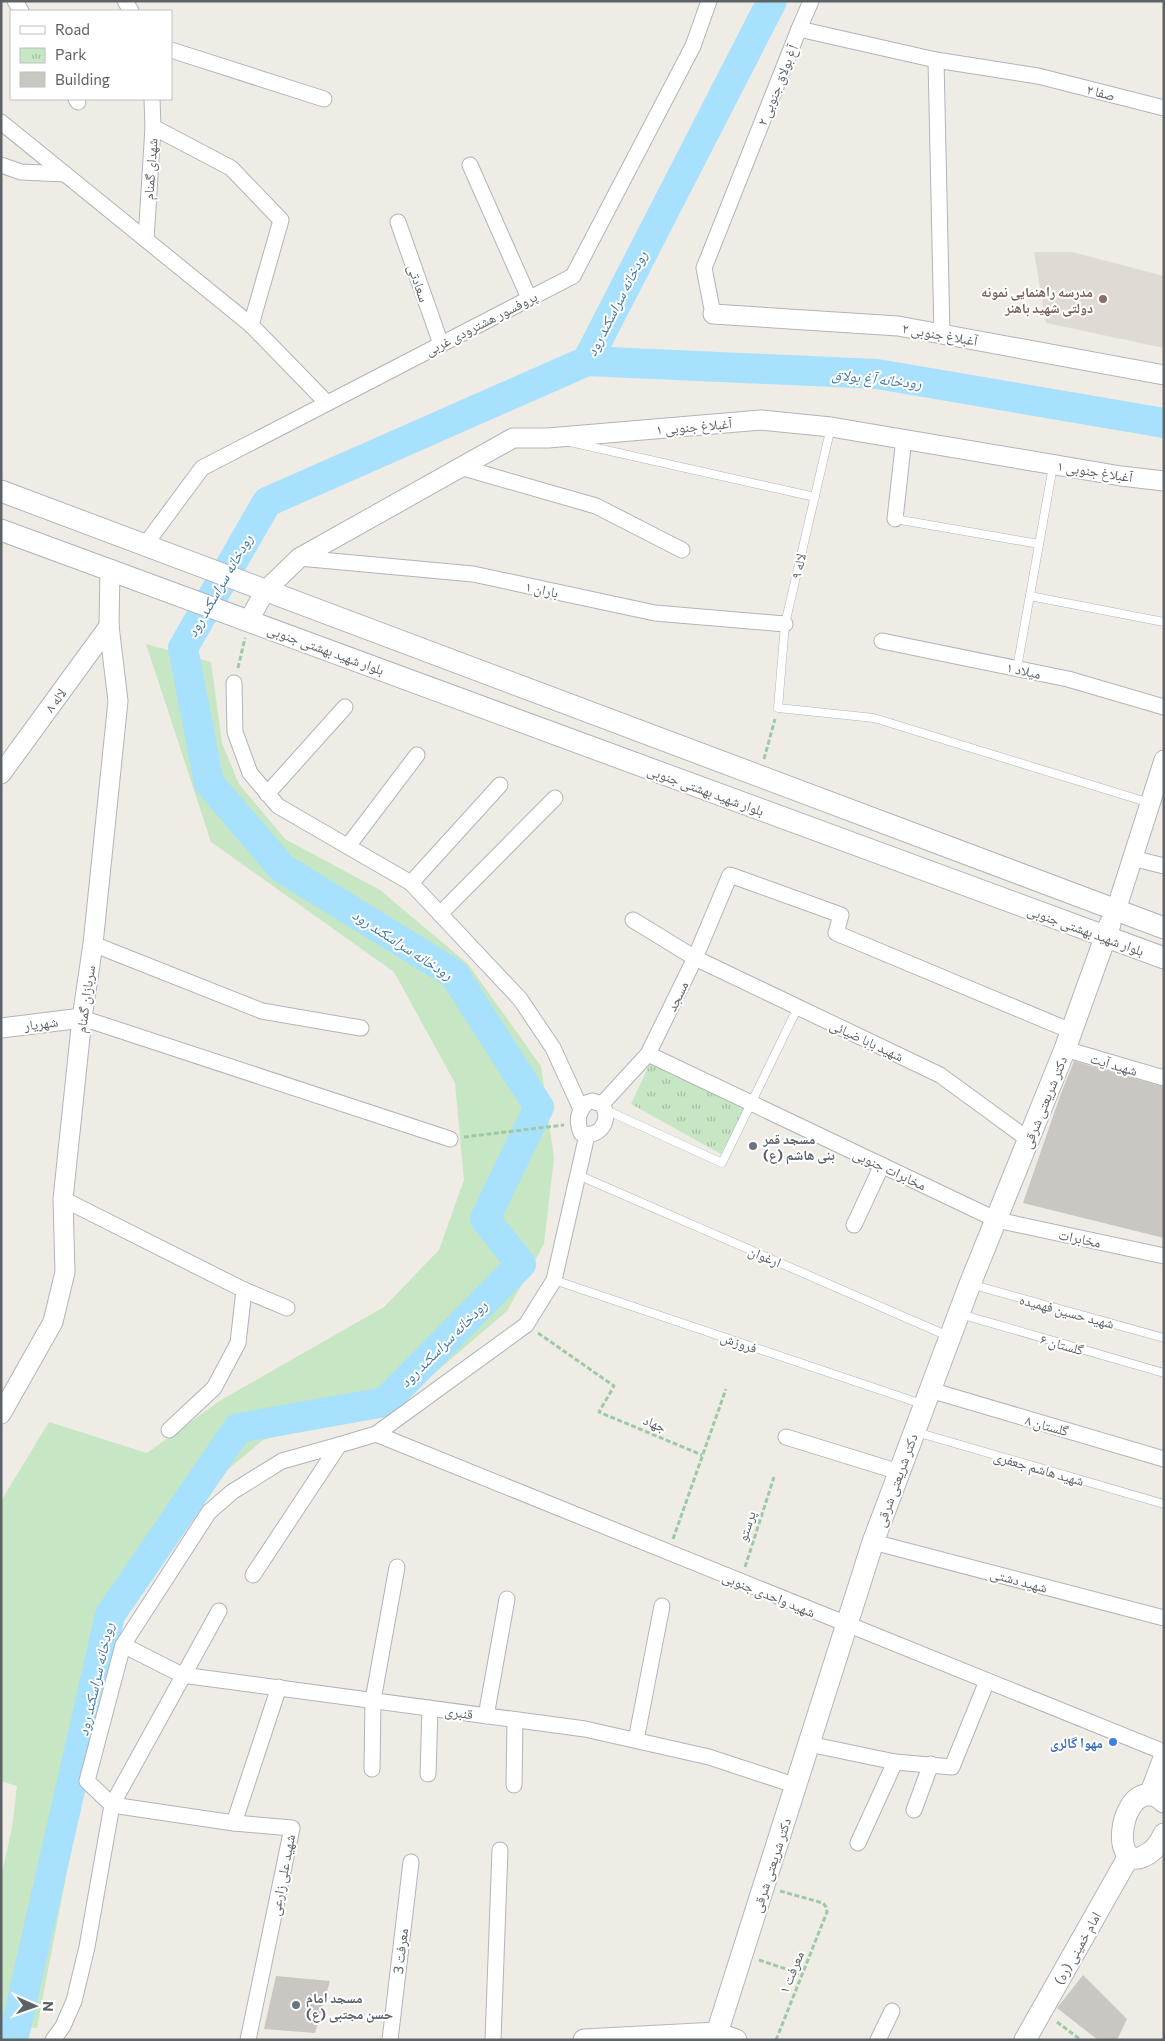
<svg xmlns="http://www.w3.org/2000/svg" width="1165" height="2041" viewBox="0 0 1165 2041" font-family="Commissioner,'Noto Naskh Arabic',sans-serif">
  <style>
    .education { fill: #dfdbd4 }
    .grass { fill: #c7e6c3 }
    .park { fill: url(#park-tufts) }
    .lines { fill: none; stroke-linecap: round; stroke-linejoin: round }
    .river { stroke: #a8e1fd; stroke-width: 30 }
    .building { fill: #cac7c3 }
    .service-casing { stroke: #b1b4b8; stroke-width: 9 }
    .minor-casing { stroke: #b1b4b8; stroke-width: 17 }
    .tertiary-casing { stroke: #b1b4b8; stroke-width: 21 }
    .secondary-casing { stroke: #b2b6ba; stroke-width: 23 }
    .path { stroke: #9dcaa5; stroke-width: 3; stroke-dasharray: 5 2.5; stroke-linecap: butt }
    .service { stroke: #fff; stroke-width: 8 }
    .minor { stroke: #fff; stroke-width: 15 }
    .tertiary { stroke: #fff; stroke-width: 19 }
    .secondary { stroke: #fff; stroke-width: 21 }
    .education-dot { fill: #8d6e63; stroke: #fff; stroke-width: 2 }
    .worship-dot { fill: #6b7280; stroke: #fff; stroke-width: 2 }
    .shop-dot { fill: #3f7fe0; stroke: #fff; stroke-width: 2 }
    .labels { text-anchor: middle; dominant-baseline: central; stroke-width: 4; stroke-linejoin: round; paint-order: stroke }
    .street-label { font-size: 14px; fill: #5d6266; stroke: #fff }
    .education-label { font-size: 14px; font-weight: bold; fill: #785e54; stroke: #fff; text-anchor: end }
    .worship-label { font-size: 14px; font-weight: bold; fill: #5b616d; stroke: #fff; text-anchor: start }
    .shop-label { font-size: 14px; font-weight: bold; fill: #366cbe; stroke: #fff; text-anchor: end }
    .water-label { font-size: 15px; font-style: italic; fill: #3f779e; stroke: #fff }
  </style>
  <defs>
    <pattern id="park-tufts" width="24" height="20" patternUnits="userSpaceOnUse" patternTransform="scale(1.25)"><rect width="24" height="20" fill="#c7e6c3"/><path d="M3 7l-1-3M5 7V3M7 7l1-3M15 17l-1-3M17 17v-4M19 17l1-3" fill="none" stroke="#a5bea2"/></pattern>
  </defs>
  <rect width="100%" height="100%" fill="#efece6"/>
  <!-- education -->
  <polygon class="education" points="1034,252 1072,252 1164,276 1164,348 1046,323"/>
  <!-- grass -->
  <polygon class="grass" points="146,644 211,662 222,743 239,784 285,839 380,890 468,964 541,1066 554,1158 544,1244 507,1311 395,1407 263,1440 212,1483 115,1621 37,2028 1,2024 1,1877 12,1828 17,1786 1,1781 1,1501 49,1422 147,1453 221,1400 384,1307 439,1250 464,1180 455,1083 394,972 211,842"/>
  <!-- park -->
  <polygon class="park" points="651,1061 746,1108 721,1154 631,1104"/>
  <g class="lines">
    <!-- river -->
    <g class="river">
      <polyline points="587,361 877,374 1164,423"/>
      <polyline points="13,2040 110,1615 238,1428 385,1402 521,1264 485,1219 539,1107 454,974 282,868 209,783 183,648 267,502 587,361 772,1"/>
    </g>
  </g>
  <!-- building -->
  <g class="building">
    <polygon points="1074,1061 1164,1087 1164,1238 1023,1203 1060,1096"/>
    <polygon points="1083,1975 1127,2019 1117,2040 1098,2040 1057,2008"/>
    <polygon points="276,1976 330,1981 315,2033 264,2029"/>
  </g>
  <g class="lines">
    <!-- service casing -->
    <g class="service-casing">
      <g id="service">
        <polyline points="831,427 785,624 778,708 874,718 1150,803"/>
        <polyline points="570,442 815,497"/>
        <polyline points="895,519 1039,544"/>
        <polyline points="1030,596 1164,622"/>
        <polyline points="1017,668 1053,466"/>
        <polyline points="606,1110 722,1163 798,1007"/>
        <polyline points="578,1175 948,1336"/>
        <polyline points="554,1280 922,1404"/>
        <polyline points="970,1284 1164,1338"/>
        <polyline points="960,1314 1164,1373"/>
        <polyline points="916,1432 1164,1504"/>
      </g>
    </g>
    <!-- minor casing -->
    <g class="minor-casing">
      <g id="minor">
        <polyline points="15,1 21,11"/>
        <polyline points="125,1 131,11"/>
        <polyline points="799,29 811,1"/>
        <polyline points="171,50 324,99"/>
        <polyline points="936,60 942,334"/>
        <polyline points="76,99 78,102"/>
        <polyline points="1,122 251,325 327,403"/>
        <polyline points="153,127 231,168 281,220 251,325"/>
        <polyline points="1,165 21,172 65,174"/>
        <polyline points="470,165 529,298"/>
        <polyline points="398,222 441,344"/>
        <polyline points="146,240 153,127 152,99"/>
        <polyline points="713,314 704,268 799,29 936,60 1038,76 1164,108"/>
        <polyline points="460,467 596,506 682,550"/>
        <polyline points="895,519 904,438"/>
        <polyline points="145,545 202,468 573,276 693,46 709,1"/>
        <polyline points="299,558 473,574 655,613 785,624"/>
        <polyline points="882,641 1068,679 1164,707"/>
        <polyline points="234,683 235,732 250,773 278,806 411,883 520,999 553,1048 581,1109"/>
        <polyline points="267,794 345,707"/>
        <polyline points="348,846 417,755"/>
        <polyline points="1132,858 1164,866"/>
        <polyline points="411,883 500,785"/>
        <polyline points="440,914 555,798"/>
        <polyline points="633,920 695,958 940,1075 1029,1140"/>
        <polyline points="93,944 262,1011 361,1028"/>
        <polyline points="82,1018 450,1139"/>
        <polyline points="1065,1049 1164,1078"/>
        <polyline points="648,1054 997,1220 1164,1256"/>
        <path d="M 592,1101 L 602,1104 C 612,1120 600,1139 581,1133 C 576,1120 578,1113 586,1103 Z"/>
        <polyline points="602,1104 648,1054 695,958 730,875 841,915 836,933 1071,1031"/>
        <polyline points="63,1199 244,1290 287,1308"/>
        <polyline points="854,1225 882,1165"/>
        <polyline points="930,1390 1164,1459"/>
        <polyline points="169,1430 214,1388 238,1343 244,1290"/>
        <polyline points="376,1434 1164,1752"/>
        <polyline points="786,1437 899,1472"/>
        <polyline points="873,1542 1164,1618"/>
        <polyline points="253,1575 339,1445 376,1434 526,1325 554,1280 587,1135"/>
        <polyline points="123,1645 182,1675 585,1729 709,1757 797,1786"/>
        <polyline points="486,1716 507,1599"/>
        <polyline points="636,1740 662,1606"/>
        <polyline points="809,1744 895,1762 952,1767 987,1681"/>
        <polyline points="372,1769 373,1700 397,1567"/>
        <polyline points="428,1774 430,1708"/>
        <polyline points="514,1785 515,1720"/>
        <polyline points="914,1810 931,1764"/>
        <polyline points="234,1823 279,1687"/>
        <polyline points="858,1843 895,1762"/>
        <polyline points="53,2040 63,2026 74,2001 87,1947 112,1805 219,1611"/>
        <polyline points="248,2040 292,1828 234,1823 112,1805 87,1781 123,1645 209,1512 232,1492 282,1461 339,1445"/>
        <polyline points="390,2040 411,1862"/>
        <polyline points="493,2040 500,1850"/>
        <polyline points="878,2040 892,2011"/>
      </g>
    </g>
    <!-- tertiary casing -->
    <g class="tertiary-casing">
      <g id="tertiary">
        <polyline points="713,314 898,326 1164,375"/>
        <polyline points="249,620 265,591 299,558 513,438 548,438 761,420 831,427 1121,476 1164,481"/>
        <polyline points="1,774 109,626"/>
        <polyline points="1116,910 1164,760"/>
        <polyline points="1,1028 82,1018"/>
        <polyline points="1,1414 53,1322 65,1272 63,1199 82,1018 93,944 118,701 109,626 110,569"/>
      </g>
    </g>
    <!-- secondary casing -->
    <g class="secondary-casing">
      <g id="secondary">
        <polyline points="1,491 1164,928"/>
        <polyline points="1,530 1164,958"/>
        <polyline points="1150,1795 1164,1758"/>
        <path d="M 1164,1802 C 1159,1797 1154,1794 1146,1795 C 1119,1799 1112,1868 1142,1857 C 1152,1853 1160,1844 1164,1834"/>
        <polyline points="717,2033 873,1542 970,1284 1065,1049 1110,924"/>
        <polyline points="584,2040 717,2033 736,2040"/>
        <polyline points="1025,2040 1129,1856"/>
      </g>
    </g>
    <!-- path -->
    <g class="path">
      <polyline points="238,668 245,638"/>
      <polyline points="764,759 775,719"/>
      <polyline points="464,1137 564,1125"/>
      <polyline points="538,1333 614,1386 599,1412 702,1455"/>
      <polyline points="673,1539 726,1389"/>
      <polyline points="745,1567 774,1477"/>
      <polyline points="759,1960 801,1974"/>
      <polyline points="1057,2022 1081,2040"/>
      <polyline points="776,2040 827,1912 826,1907 823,1903 780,1891"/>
    </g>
    <!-- service -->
    <use href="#service" class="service"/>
    <!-- minor -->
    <use href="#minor" class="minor"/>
    <!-- tertiary -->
    <use href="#tertiary" class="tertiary"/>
    <!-- secondary -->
    <use href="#secondary" class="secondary"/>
  </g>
  <!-- markers -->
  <circle class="education-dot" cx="1103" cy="299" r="5"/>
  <g class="worship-dot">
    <circle cx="753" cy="1146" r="5"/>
    <circle cx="296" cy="2005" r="5"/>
  </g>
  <circle class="shop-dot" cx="1113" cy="1742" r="5"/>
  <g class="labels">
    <!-- street labels -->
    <g class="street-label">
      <text transform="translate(777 85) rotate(-68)">آغ بولاق جنوبی ۲</text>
      <text transform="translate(1101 92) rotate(14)">صفا ۲</text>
      <text transform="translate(150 169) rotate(-86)">شهدای گمنام</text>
      <text transform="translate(419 283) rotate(71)">سعادتی</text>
      <text transform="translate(481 323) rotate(-27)">پروفسور هشترودی غربی</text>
      <text transform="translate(940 334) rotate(10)">آغبلاغ جنوبی ۲</text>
      <text transform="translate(694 426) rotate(-5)">آغبلاغ جنوبی ۱</text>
      <text transform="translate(1095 471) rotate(9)">آغبلاغ جنوبی ۱</text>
      <text transform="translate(798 566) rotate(-77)">لاله ۹</text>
      <text transform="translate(542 589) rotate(12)">باران ۱</text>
      <text transform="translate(326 649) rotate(20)">بلوار شهید بهشتی جنوبی</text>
      <text transform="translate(1024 670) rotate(12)">میلاد ۱</text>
      <text transform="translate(55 700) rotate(-54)">لاله ۸</text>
      <text transform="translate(706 790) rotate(20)">بلوار شهید بهشتی جنوبی</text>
      <text transform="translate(1086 930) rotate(20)">بلوار شهید بهشتی جنوبی</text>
      <text transform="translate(677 996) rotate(-64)">مسجد</text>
      <text transform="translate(85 999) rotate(-82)">سربازان گمنام</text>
      <text transform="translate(41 1023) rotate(-7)">شهریار</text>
      <text transform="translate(867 1040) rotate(25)">شهيد بابا ضيائی</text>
      <text transform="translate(1114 1064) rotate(16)">شهید آیت</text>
      <text transform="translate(1044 1102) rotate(-68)">دکتر شریعتی شرقی</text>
      <text transform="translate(890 1169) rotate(25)">مخابرات جنوبی</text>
      <text transform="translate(1080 1238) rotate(12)">مخابرات</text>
      <text transform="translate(765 1256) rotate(23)">ارغوان</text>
      <text transform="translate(1067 1311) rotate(15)">شهيد حسین فهمیده</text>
      <text transform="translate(739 1342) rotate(19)">فروزش</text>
      <text transform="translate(1062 1344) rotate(16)">گلستان ۶</text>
      <text transform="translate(655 1423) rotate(22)">جهاد</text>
      <text transform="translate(1047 1425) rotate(16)">گلستان ۸</text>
      <text transform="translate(1039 1468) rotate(16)">شهيد هاشم جعفری</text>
      <text transform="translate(896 1480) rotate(-70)">دکتر شریعتی شرقی</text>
      <text transform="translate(746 1526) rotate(-72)">پرستو</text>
      <text transform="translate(1019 1580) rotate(15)">شهید دشتی</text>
      <text transform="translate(769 1594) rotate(22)">شهید واحدی جنوبی</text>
      <text transform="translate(459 1712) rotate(8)">قنبری</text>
      <text transform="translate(771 1865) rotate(-72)">دکتر شریعتی شرقی</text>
      <text transform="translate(282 1875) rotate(-79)">شهيد علی زارعی</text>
      <text transform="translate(1077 1948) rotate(-61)">امام خمینی (ره)</text>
      <text transform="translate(400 1951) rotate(-83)">معرفت 3</text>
      <text transform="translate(791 1972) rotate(-68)">معرفت ۱</text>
    </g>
    <!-- education labels -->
    <g class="education-label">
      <text x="1093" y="291">مدرسه راهنمایی نمونه<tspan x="1093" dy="16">دولتی شهید باهنر</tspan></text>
    </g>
    <!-- worship labels -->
    <g class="worship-label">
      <text x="763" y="1138">مسجد قمر<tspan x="763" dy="16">بنی هاشم (ع)</tspan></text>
      <text x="306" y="1997">مسجد امام<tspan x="306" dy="16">حسن مجتبی (ع)</tspan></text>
    </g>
    <!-- shop labels -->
    <g class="shop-label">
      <text x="1103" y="1742">مهوا گالری</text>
    </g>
    <!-- water labels -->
    <g class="water-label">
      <text transform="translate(616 303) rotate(-63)">رودخانه سراسکند رود</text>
      <text transform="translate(877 378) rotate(6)">رودخانه آغ بولاق</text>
      <text transform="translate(219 585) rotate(-60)">رودخانه سراسکند رود</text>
      <text transform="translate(403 944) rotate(33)">رودخانه سراسکند رود</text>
      <text transform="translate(443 1343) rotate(-45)">رودخانه سراسکند رود</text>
      <text transform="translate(95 1679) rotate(-77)">رودخانه سراسکند رود</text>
    </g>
  </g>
  <!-- border -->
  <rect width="1165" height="2041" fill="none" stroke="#5d6266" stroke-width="5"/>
  <!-- legend -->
  <rect x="10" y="10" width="162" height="90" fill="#ffffff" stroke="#bec0c2"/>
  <rect x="20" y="26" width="25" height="8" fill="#ffffff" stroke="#bec0c2"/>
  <text x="55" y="35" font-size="15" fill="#5d6266">Road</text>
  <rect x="20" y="48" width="25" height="15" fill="url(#park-tufts)" stroke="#bec0c2"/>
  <text x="55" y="60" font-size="15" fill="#5d6266">Park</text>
  <rect x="20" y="72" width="25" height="15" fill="#cac7c3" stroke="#bec0c2"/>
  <text x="55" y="85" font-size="15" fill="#5d6266">Building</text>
  <!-- north arrow -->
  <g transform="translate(35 2006) rotate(92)" stroke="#ffffff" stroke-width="4" paint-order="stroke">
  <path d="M0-4L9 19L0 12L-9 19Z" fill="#5d6266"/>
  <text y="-8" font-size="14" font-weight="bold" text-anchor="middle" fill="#5d6266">N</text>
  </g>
</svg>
